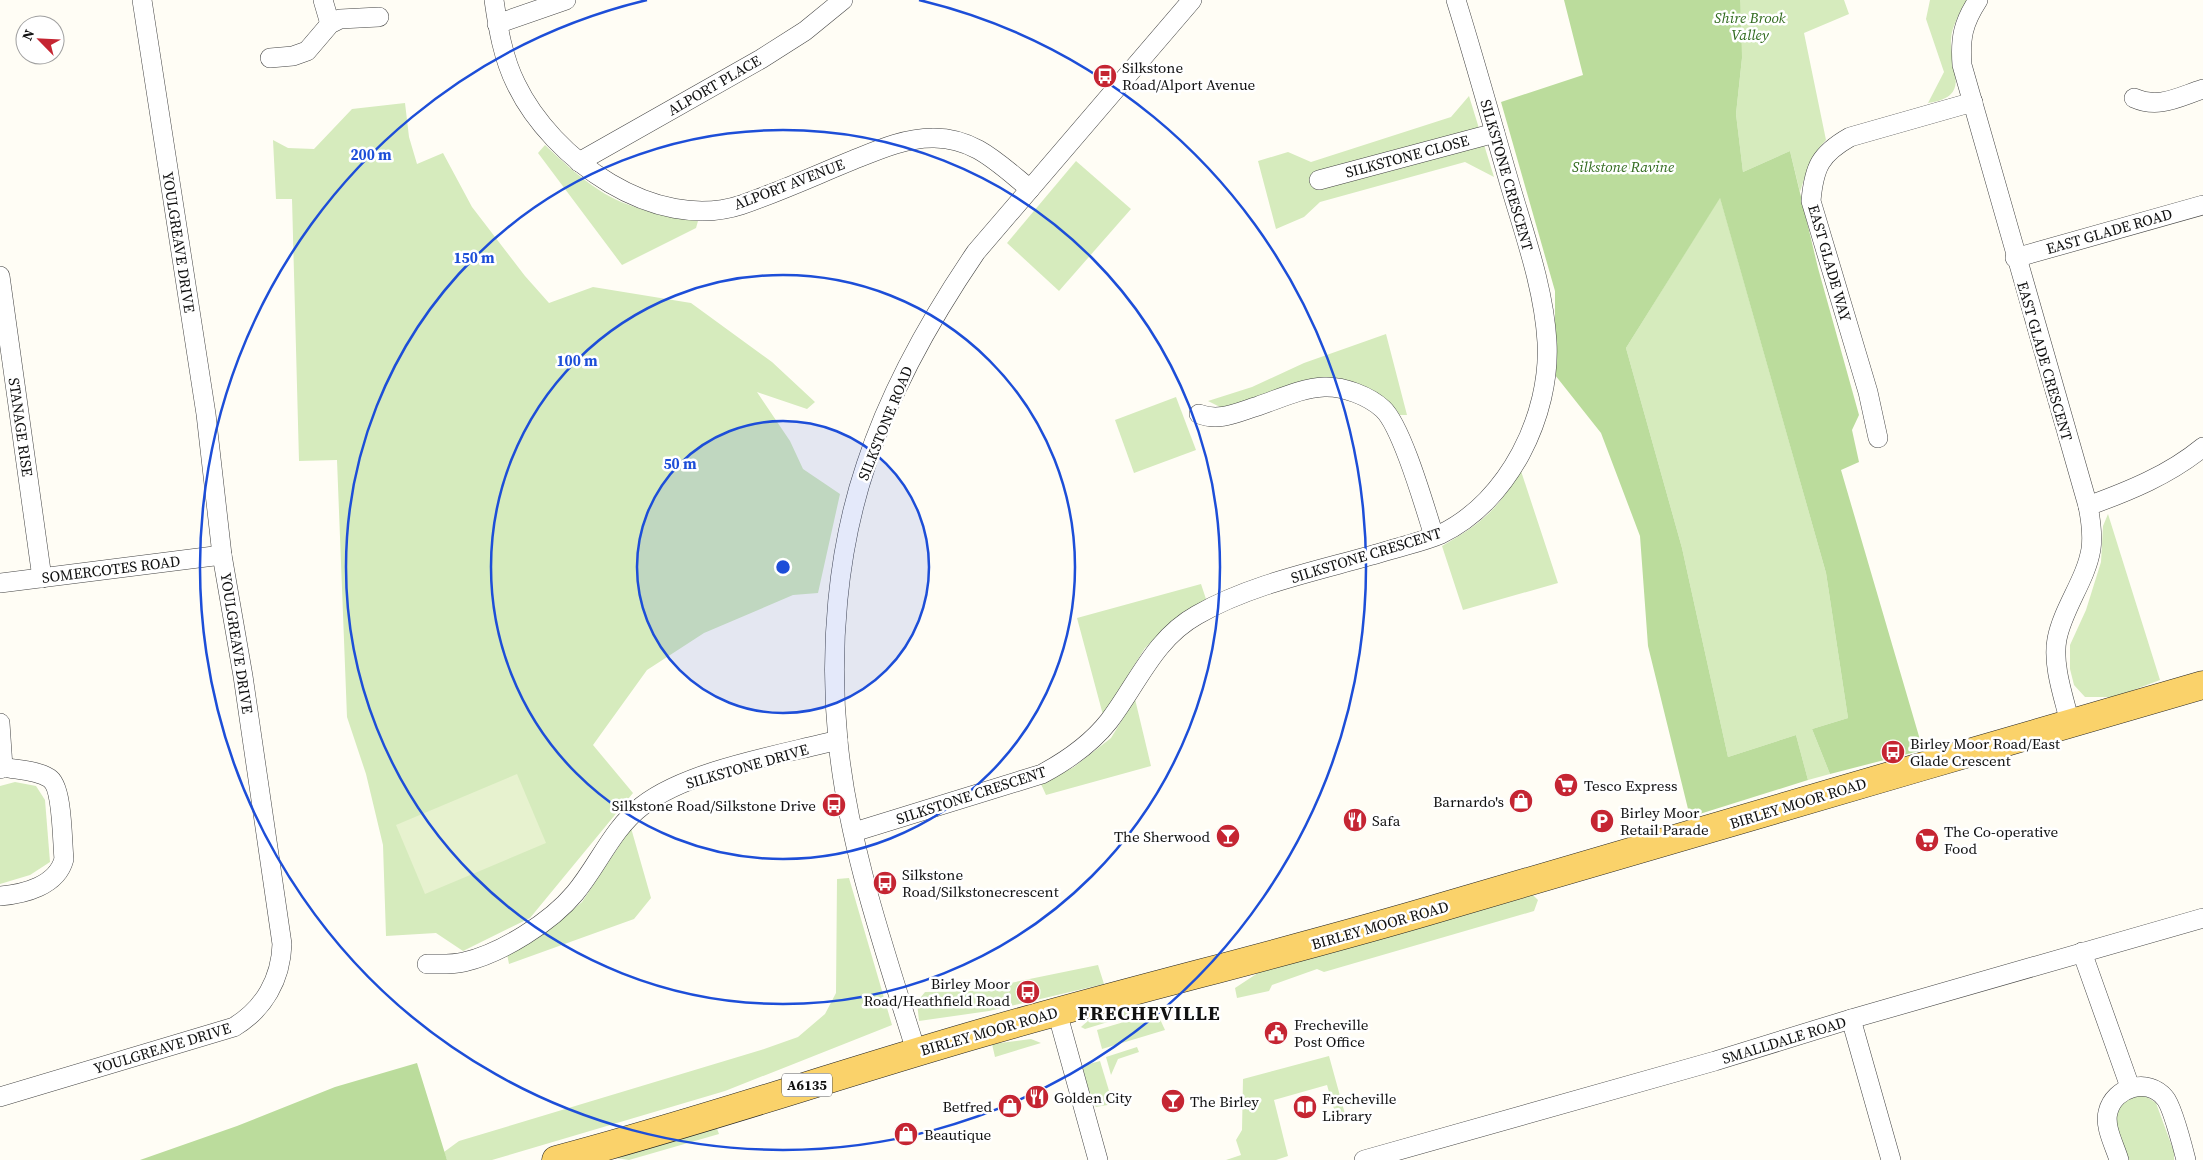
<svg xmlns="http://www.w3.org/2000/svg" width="2203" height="1160" viewBox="0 0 2203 1160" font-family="'Source Serif 4',serif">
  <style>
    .green { fill: #d6ebbd }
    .forest { fill: #bbdc9c }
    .pitch { fill: #e7f2cf }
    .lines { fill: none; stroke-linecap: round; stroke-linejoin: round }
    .minor-casing { stroke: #444; stroke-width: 20 }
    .primary-casing { stroke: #222; stroke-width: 29 }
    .minor { stroke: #fff; stroke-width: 19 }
    .primary { stroke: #fad26a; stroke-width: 28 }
    .ring { fill: none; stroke: #1d4ed8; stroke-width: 2.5 }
    .labels { text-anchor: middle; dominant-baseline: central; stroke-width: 5; stroke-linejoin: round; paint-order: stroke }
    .shield { fill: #fff; stroke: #585858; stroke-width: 1 }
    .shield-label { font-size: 14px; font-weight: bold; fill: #111 }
    .park-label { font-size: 15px; font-style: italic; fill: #316b1f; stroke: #fff }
    .poi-label { font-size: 15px; fill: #111; stroke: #fff; text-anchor: start }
    .street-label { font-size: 15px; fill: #111; stroke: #fff }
    .district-label { font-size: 20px; font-weight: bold; letter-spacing: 1px; fill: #111; stroke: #fff }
    .centre { fill: #1d4ed8; stroke: #fff; stroke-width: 2.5 }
    .ring-label { font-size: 15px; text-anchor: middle; font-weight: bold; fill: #1d4ed8; stroke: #fff; stroke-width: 5; stroke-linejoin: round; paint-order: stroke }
  </style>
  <rect width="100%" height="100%" fill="#fffdf5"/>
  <!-- green -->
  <g class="green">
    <path d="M 1693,0 L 1844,0 L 1849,14 L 1804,33 L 1826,140 C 1811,155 1806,173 1800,192 L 1790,151 L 1743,172 L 1736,114 L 1742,58 Z"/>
    <path d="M 1930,0 L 1967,0 C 1961,9 1955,22 1952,32 C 1945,65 1977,96 1928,103 L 1944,72 L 1926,19 Z"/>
    <polygon points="1469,96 1494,177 1465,162 1320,202 1304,217 1276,229 1258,161 1288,152 1311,162 1451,117"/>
    <polygon points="405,103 409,137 417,164 443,153 472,207 525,276 549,303 593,287 691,303 772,362 815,402 807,409 757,392 790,441 803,469 840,494 818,593 793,595 704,633 647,670 593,745 633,793 530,918 463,951 436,933 386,936 383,845 366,774 347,717 337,460 299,461 292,199 276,199 273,140 288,148 314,149 352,109"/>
    <path d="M 545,145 C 562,161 579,177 599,190 C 627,209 666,216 698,221 L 696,228 L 622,265 L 538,153 Z"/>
    <polygon points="1076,161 1131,209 1059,291 1007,243"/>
    <polygon points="1720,197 1826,573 1848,718 1812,729 1830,774 1808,780 1796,735 1728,757 1682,548 1626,348"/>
    <polygon points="1386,334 1407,415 1400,415 1390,403 1336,380 1224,409 1208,401 1252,387 1304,363"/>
    <polygon points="1176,397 1196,450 1134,473 1115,420"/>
    <path d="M 1521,471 L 1558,583 L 1463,610 L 1442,546 C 1482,523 1496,511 1521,471 Z"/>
    <polygon points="2108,514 2160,680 2115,697 2085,697 2074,685 2070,669 2070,645 2086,610 2101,562 2103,526"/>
    <polygon points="1201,584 1206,599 1173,621 1145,648 1103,715 1077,618"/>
    <polygon points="1135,699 1151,766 1046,795 1041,784 1074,767 1111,738"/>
    <polygon points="15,782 36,786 45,800 50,862 30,875 0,884 0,786"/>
    <polygon points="631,828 651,898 634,919 509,964 507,954 537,939 582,902"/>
    <polygon points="849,878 892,1025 725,1091 492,1160 447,1160 444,1152 459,1141 761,1050 798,1037 825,1014 836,993 837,879"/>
    <polygon points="1532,894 1538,900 1534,911 1324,972 1317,969 1272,985 1269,991 1237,998 1235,988 1267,967"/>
    <polygon points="1098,965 1104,984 989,1011 919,1021 917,1002 925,992 971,991"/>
    <polygon points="1140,1004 1154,1008 1085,1029 1081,1027 1090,1019"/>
    <polygon points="1154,1013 1159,1017 1165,1030 1102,1049 1097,1030"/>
    <polygon points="1031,1039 1041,1043 995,1057 992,1044"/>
    <polygon points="1137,1047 1139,1052 1118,1059 1111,1075 1106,1057"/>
    <polygon points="1329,1056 1345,1114 1336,1116 1327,1085 1274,1100 1288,1156 1276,1160 1226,1160 1241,1155 1236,1140 1242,1130 1243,1079"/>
    <polygon points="1100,1061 1113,1104 1096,1107 1092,1102 1082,1066"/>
    <path d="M 2144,1095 L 2156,1103 L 2174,1152 L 2174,1160 L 2129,1160 C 2119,1132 2107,1121 2128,1096 Z"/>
    <polygon points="716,1126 719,1134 629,1160 615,1158"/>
  </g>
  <!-- forest -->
  <g class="forest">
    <polygon points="1564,0 1740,0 1742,58 1736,114 1743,172 1790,151 1818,268 1859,415 1852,430 1859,462 1841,470 1923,750 1830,774 1812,729 1848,718 1826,573 1720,198 1626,348 1682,548 1728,757 1796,735 1808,780 1690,817 1648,646 1640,536 1601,433 1555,375 1555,291 1501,102 1583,75"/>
    <polygon points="417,1063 447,1160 140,1160 237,1126 335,1087"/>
  </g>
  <!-- pitch -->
  <polygon class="pitch" points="517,774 546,843 425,894 396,825"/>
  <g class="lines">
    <!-- minor casing -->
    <g class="minor-casing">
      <g id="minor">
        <polyline points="323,0 330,24"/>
        <path d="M 494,0 C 498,28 503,58 516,84 C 552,159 655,233 741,205 C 779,192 816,175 853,160 C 878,150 905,138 932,138 C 974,137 999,164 1030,189"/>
        <path d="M 1978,0 C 1963,23 1960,38 1962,65 L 2088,506 C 2091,521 2093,534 2091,549 C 2086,580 2063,608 2057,639 C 2052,665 2064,698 2070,723"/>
        <polyline points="497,24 566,0"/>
        <polyline points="270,58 293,56 307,51 330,24 340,19 379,17"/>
        <path d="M 2134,98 C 2159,109 2178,97 2203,89"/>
        <polyline points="579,162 761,59 805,31 843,0"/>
        <polyline points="1319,180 1495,133"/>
        <polyline points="2015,258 2203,205"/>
        <polyline points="0,276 42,578"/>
        <path d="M 1199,414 C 1220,422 1238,412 1258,406 C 1279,399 1301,388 1324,387 C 1343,386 1369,396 1383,409 C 1402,427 1425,508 1434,536"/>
        <path d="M 1878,438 L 1868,392 L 1811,201 C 1814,167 1820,154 1850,137 L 1973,102"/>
        <path d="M 2088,506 C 2129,491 2169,475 2203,447"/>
        <polyline points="0,583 222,555"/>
        <polyline points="0,723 3,767"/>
        <path d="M 0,769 L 3,767 C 17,770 36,770 49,778 C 63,786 62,842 64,859 C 57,886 24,894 0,896"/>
        <path d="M 854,832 L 1042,774 C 1068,760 1091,744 1109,721 C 1138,683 1154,639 1197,615 C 1254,582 1327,569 1390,550 C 1406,545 1425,541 1441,534 C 1509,501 1551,415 1547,342 C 1544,289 1525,236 1510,185 C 1492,123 1475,61 1456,0"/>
        <polyline points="2082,952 2130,1087"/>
        <path d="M 427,964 C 439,964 452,965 464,962 C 502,953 551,922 575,893 C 599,864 612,829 642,806 C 688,770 780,755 838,740"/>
        <polyline points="1057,1012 1098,1160"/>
        <polyline points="1851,1019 1891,1160"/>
        <path d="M 916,1051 C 885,951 848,845 838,741 C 829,650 837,551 866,465 C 891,388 931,318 976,252 L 1192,0"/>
        <path d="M 0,1097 L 234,1027 C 264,1009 281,979 282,944 L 243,676 L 222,555 L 206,414 L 142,0"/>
        <polyline points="1364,1160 1715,1061 1851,1019 2203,918"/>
        <path d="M 2119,1160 C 2115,1146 2104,1127 2108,1112 C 2114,1087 2148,1077 2165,1098 C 2172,1106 2183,1148 2186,1160"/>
      </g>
    </g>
    <!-- primary casing -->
    <g class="primary-casing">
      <path id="primary" d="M 556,1160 C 700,1122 842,1073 985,1032 C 1137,988 1291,952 1442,907 C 1696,833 1949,758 2203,685"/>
    </g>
    <!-- minor -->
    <use href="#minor" class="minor"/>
    <!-- primary -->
    <use href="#primary" class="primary"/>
  </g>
  <!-- distance rings -->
  <circle cx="783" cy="567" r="146" fill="#1d4ed8" fill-opacity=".12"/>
  <g class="ring">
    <circle cx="783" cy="567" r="146"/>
    <circle cx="783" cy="567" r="292"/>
    <circle cx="783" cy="567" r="437"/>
    <path d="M919 0A583 583 0 1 1 647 0"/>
  </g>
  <!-- icons -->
  <defs>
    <g id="bus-disc" transform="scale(1.25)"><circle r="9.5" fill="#c52532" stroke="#fff"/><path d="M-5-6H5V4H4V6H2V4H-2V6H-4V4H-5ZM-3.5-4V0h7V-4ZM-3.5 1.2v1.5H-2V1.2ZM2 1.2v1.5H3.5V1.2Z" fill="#fff"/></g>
    <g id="supermarket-disc" transform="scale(1.25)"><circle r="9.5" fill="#c52532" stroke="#fff"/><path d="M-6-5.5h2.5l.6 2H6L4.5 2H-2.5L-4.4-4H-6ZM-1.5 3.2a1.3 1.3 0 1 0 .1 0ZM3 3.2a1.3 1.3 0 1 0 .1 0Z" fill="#fff"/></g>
    <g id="shop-disc" transform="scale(1.25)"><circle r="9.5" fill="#c52532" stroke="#fff"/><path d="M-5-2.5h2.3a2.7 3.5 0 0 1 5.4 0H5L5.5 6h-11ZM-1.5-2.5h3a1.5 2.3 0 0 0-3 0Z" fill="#fff"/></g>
    <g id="restaurant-disc" transform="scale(1.25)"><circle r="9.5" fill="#c52532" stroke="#fff"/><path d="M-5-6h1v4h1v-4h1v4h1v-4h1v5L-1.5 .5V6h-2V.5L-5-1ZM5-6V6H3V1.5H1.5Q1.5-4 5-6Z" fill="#fff"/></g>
    <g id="parking-disc" transform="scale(1.25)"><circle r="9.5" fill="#c52532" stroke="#fff"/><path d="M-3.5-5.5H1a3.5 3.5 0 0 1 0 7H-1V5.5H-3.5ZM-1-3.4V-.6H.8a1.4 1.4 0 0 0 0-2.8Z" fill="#fff"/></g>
    <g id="bar-disc" transform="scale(1.25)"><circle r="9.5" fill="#c52532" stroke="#fff"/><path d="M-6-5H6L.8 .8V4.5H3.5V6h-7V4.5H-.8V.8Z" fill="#fff"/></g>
    <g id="civic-disc" transform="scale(1.25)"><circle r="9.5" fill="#c52532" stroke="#fff"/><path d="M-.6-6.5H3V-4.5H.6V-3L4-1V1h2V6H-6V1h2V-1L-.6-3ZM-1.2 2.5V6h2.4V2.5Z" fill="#fff"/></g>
    <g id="library-disc" transform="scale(1.25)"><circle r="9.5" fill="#c52532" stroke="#fff"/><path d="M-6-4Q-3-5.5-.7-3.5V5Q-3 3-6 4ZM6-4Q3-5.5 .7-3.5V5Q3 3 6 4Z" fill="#fff"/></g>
  </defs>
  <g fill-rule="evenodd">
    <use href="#bus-disc" x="1105" y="76"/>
    <use href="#bus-disc" x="1893" y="752"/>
    <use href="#supermarket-disc" x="1566" y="785"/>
    <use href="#shop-disc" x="1521" y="801"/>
    <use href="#bus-disc" x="834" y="805"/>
    <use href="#restaurant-disc" x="1355" y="820"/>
    <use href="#parking-disc" x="1602" y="821"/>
    <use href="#bar-disc" x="1228" y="836"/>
    <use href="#supermarket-disc" x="1927" y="840"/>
    <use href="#bus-disc" x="885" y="883"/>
    <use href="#bus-disc" x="1028" y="992"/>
    <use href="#civic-disc" x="1276" y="1033"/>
    <use href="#restaurant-disc" x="1037" y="1097"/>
    <use href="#bar-disc" x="1173" y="1101"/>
    <use href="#shop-disc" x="1010" y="1106"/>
    <use href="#library-disc" x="1305" y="1107"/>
    <use href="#shop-disc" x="906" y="1134"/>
  </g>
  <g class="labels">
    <!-- shield labels -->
    <rect class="shield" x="782" y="1073.5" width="50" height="23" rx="4"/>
    <g class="shield-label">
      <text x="807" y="1085">A6135</text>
    </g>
    <!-- park labels -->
    <g class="park-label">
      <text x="1750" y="17">Shire Brook<tspan x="1750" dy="17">Valley</tspan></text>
      <text x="1623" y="166">Silkstone Ravine</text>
    </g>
    <!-- poi labels -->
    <g class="poi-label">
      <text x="1122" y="67">Silkstone<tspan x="1122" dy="17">Road/Alport Avenue</tspan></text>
      <text x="1910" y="743">Birley Moor Road/East<tspan x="1910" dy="17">Glade Crescent</tspan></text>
      <text x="1584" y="785">Tesco Express</text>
      <text x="1504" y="801" text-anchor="end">Barnardo's</text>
      <text x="816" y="805" text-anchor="end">Silkstone Road/Silkstone Drive</text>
      <text x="1620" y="812">Birley Moor<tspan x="1620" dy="17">Retail Parade</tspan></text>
      <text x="1372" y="820">Safa</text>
      <text x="1944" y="831">The Co-operative<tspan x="1944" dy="17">Food</tspan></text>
      <text x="1210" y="836" text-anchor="end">The Sherwood</text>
      <text x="902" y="874">Silkstone<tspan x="902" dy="17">Road/Silkstonecrescent</tspan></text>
      <text x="1010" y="983" text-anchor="end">Birley Moor<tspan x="1010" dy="17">Road/Heathfield Road</tspan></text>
      <text x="1294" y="1024">Frecheville<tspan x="1294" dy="17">Post Office</tspan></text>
      <text x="1054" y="1097">Golden City</text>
      <text x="1322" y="1098">Frecheville<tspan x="1322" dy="17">Library</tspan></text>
      <text x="1190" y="1101">The Birley</text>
      <text x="992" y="1106" text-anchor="end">Betfred</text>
      <text x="924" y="1134">Beautique</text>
    </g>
    <!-- street labels -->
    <g class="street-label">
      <text transform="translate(714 85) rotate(-30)">ALPORT PLACE</text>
      <text transform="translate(1407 156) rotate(-15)">SILKSTONE CLOSE</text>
      <text transform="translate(1507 175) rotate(74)">SILKSTONE CRESCENT</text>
      <text transform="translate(789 184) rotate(-21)">ALPORT AVENUE</text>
      <text transform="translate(2109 231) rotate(-16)">EAST GLADE ROAD</text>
      <text transform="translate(179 242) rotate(81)">YOULGREAVE DRIVE</text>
      <text transform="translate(1830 263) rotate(74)">EAST GLADE WAY</text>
      <text transform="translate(2045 361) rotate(74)">EAST GLADE CRESCENT</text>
      <text transform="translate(885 423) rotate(-68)">SILKSTONE ROAD</text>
      <text transform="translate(21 427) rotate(82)">STANAGE RISE</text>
      <text transform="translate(1366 555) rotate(-17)">SILKSTONE CRESCENT</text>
      <text transform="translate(111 569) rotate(-7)">SOMERCOTES ROAD</text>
      <text transform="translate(237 643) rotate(81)">YOULGREAVE DRIVE</text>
      <text transform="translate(747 766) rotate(-16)">SILKSTONE DRIVE</text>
      <text transform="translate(971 795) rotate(-18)">SILKSTONE CRESCENT</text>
      <text transform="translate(1798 803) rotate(-17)">BIRLEY MOOR ROAD</text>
      <text transform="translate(1380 925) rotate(-16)">BIRLEY MOOR ROAD</text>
      <text transform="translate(989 1031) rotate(-16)">BIRLEY MOOR ROAD</text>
      <text transform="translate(1784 1040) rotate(-17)">SMALLDALE ROAD</text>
      <text transform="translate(162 1048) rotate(-17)">YOULGREAVE DRIVE</text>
    </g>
    <!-- district labels -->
    <g class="district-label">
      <text x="1149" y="1013">FRECHEVILLE</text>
    </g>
  </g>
  <circle cx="783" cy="567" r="8" class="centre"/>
  <g class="ring-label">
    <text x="371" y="160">200 m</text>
    <text x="474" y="263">150 m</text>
    <text x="577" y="366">100 m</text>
    <text x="680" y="469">50 m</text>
  </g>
  <!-- north arrow -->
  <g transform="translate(40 40) rotate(294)"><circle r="24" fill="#ffffff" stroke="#a0a0a0"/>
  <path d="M0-4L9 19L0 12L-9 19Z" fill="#c52532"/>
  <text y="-8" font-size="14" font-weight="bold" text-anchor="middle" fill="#111111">N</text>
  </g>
</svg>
